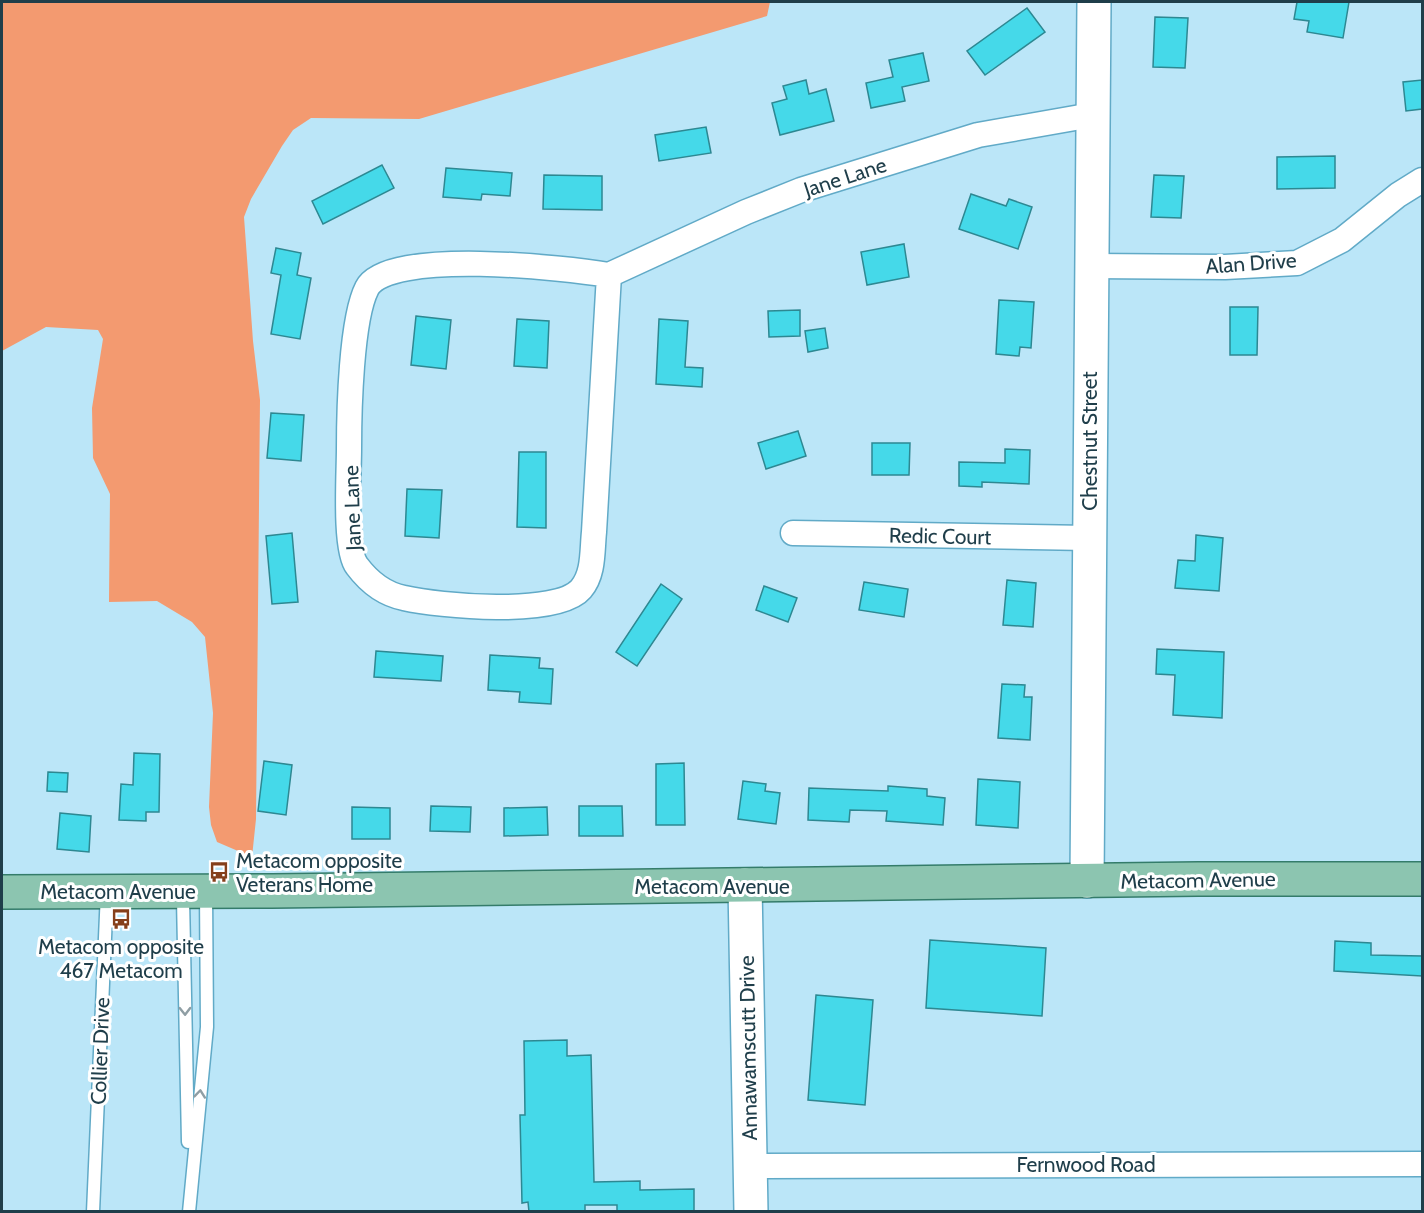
<svg xmlns="http://www.w3.org/2000/svg" width="1424" height="1213" viewBox="0 0 1424 1213" font-family="Cabin,sans-serif">
  <style>
    .green { fill: #f39a70 }
    .building { fill: #45d9e9; stroke: #2d8892; stroke-width: 1.5 }
    .lines { fill: none; stroke-linecap: round; stroke-linejoin: round }
    .lane-casing { stroke: #61aac7; stroke-width: 15 }
    .street-casing { stroke: #61aac7; stroke-width: 27 }
    .secondary-casing { stroke: #61aac7; stroke-width: 36 }
    .primary-casing { stroke: #347c6a; stroke-width: 36 }
    .lane { stroke: #fff; stroke-width: 12 }
    .street { stroke: #fff; stroke-width: 24 }
    .secondary { stroke: #fff; stroke-width: 33 }
    .primary { stroke: #8cc5b0; stroke-width: 33 }
    .oneway { stroke: #8f9ea4 }
    .labels { text-anchor: middle; dominant-baseline: central; stroke-width: 6; stroke-linejoin: round; paint-order: stroke }
    .street-label { font-size: 21px; fill: #1f3e4a; stroke: #fff }
    .poi-label { font-size: 21px; fill: #1f3e4a; stroke: #fff; text-anchor: start }
  </style>
  <rect width="100%" height="100%" fill="#bbe6f8"/>
  <!-- green -->
  <polygon class="green" points="2,2 770,2 767,16 419,119 311,118 293,130 282,146 251,199 244,217 253,341 260,400 256,819 252,857 217,842 211,825 209,807 213,713 205,637 192,622 157,601 109,602 110,494 93,458 92,408 103,339 98,330 46,327 2,351"/>
  <!-- building -->
  <g class="building">
    <polygon points="1297,2 1349,2 1343,38 1307,32 1309,21 1294,19"/>
    <polygon points="1027,8 1045,32 985,75 967,51"/>
    <polygon points="1155,17 1188,18 1185,68 1153,67"/>
    <polygon points="923,53 929,81 902,87 905,101 871,108 866,83 893,77 889,60"/>
    <polygon points="806,80 809,94 826,89 834,121 780,135 772,103 787,99 783,86"/>
    <polygon points="1422,80 1422,109 1406,111 1403,82"/>
    <polygon points="706,127 711,153 659,161 655,135"/>
    <polygon points="1335,156 1335,188 1277,189 1277,157"/>
    <polygon points="382,165 394,188 323,224 312,201"/>
    <polygon points="446,168 512,173 510,196 482,194 481,200 443,197"/>
    <polygon points="544,175 602,176 602,210 543,209"/>
    <polygon points="1154,175 1184,176 1181,218 1151,217"/>
    <polygon points="971,194 1006,206 1009,199 1032,207 1018,249 959,229"/>
    <polygon points="904,244 909,277 867,285 861,252"/>
    <polygon points="276,248 301,253 297,275 311,278 300,339 271,334 281,275 271,273"/>
    <polygon points="999,300 1034,302 1031,348 1020,347 1019,356 996,354"/>
    <polygon points="1230,307 1258,307 1257,355 1230,355"/>
    <polygon points="800,310 800,336 769,337 768,311"/>
    <polygon points="416,316 451,320 446,369 411,365"/>
    <polygon points="517,319 549,321 547,368 514,366"/>
    <polygon points="659,319 688,321 685,367 703,368 702,387 656,384"/>
    <polygon points="825,328 828,348 808,352 805,331"/>
    <polygon points="271,413 304,415 301,461 267,458"/>
    <polygon points="798,431 806,456 766,469 758,443"/>
    <polygon points="872,443 910,443 909,475 872,475"/>
    <polygon points="1005,449 1030,450 1029,484 982,482 982,487 959,486 959,462 1005,463"/>
    <polygon points="519,452 546,452 546,528 517,527"/>
    <polygon points="407,489 442,490 439,538 405,536"/>
    <polygon points="292,533 298,602 272,604 266,536"/>
    <polygon points="1196,535 1223,538 1219,591 1175,588 1178,560 1195,561"/>
    <polygon points="1007,580 1036,583 1033,627 1003,625"/>
    <polygon points="864,582 908,589 904,617 859,610"/>
    <polygon points="661,584 682,599 637,666 616,652"/>
    <polygon points="764,586 797,598 788,622 756,610"/>
    <polygon points="1157,649 1224,652 1222,718 1173,715 1175,675 1156,674"/>
    <polygon points="376,651 443,656 441,681 374,677"/>
    <polygon points="490,655 540,658 539,668 553,669 551,704 519,702 520,692 488,690"/>
    <polygon points="1002,684 1025,685 1024,697 1032,697 1030,740 998,738"/>
    <polygon points="134,753 160,754 159,812 146,812 146,821 119,820 121,784 133,785"/>
    <polygon points="264,761 292,765 286,815 258,811"/>
    <polygon points="684,763 685,825 656,825 656,764"/>
    <polygon points="48,772 68,773 67,792 47,791"/>
    <polygon points="978,779 1020,782 1018,828 976,825"/>
    <polygon points="743,781 766,784 765,791 780,793 776,824 738,819"/>
    <polygon points="888,786 927,789 927,796 945,798 943,825 886,821 887,811 850,810 849,822 808,820 809,788 888,791"/>
    <polygon points="431,806 471,807 470,832 430,831"/>
    <polygon points="579,806 622,806 623,836 579,836"/>
    <polygon points="352,807 390,808 390,839 352,839"/>
    <polygon points="547,807 548,835 504,836 504,808"/>
    <polygon points="60,813 91,816 89,852 57,849"/>
    <polygon points="930,940 1046,948 1042,1016 926,1008"/>
    <polygon points="1335,941 1371,943 1371,955 1422,956 1422,976 1334,971"/>
    <polygon points="816,995 873,1000 865,1105 808,1100"/>
    <polygon points="567,1040 567,1056 591,1055 594,1182 640,1181 640,1190 694,1189 694,1212 617,1212 617,1205 585,1205 585,1212 529,1212 528,1202 522,1203 520,1115 525,1115 524,1041"/>
  </g>
  <g class="lines">
    <!-- lane casing -->
    <g class="lane-casing">
      <g id="lane">
        <polyline points="180,893 183,899 188,1142"/>
        <polyline points="93,1212 107,892"/>
        <polyline points="189,1212 207,1027 206,893"/>
      </g>
    </g>
    <!-- street casing -->
    <g class="street-casing">
      <g id="street">
        <polyline points="1090,266 1225,267 1297,263 1342,240 1398,195 1422,180"/>
        <path d="M 609,275 C 567,268 388,248 367,288 C 351,319 349,412 349,449 C 349,473 344,550 357,566 C 369,582 384,594 404,598 C 439,606 557,617 581,589 C 594,574 592,551 594,532 L 609,275 L 746,212 L 801,190 L 978,135 L 1092,115"/>
        <polyline points="793,533 1088,538"/>
        <polyline points="750,1166 1422,1164"/>
      </g>
    </g>
    <!-- secondary casing -->
    <g class="secondary-casing">
      <g id="secondary">
        <polyline points="1087,881 1094,2"/>
        <polyline points="745,885 751,1212"/>
      </g>
    </g>
    <!-- primary casing -->
    <g class="primary-casing">
      <polyline id="primary" points="2,892 272,891 1198,879 1422,879"/>
    </g>
    <!-- lane -->
    <use href="#lane" class="lane"/>
    <!-- street -->
    <use href="#street" class="street"/>
    <!-- secondary -->
    <use href="#secondary" class="secondary"/>
    <!-- primary -->
    <use href="#primary" class="primary"/>
  </g>
  <!-- one-way arrows -->
  <defs><path id="oneway-chevron" d="M-2-3.5L2.5 0L-2 3.5" fill="none" stroke-width="1.6" stroke-linecap="round" stroke-linejoin="round" transform="scale(1.5)"/></defs>
  <g class="oneway">
    <use href="#oneway-chevron" transform="translate(185 1011) rotate(89)"/>
    <use href="#oneway-chevron" transform="translate(200 1094) rotate(-84)"/>
  </g>
  <!-- icons -->
  <defs>
    <g id="bus-bare" transform="scale(1.62)"><path d="M-5-6H5V4H4V6H2V4H-2V6H-4V4H-5ZM-3.5-4V0h7V-4ZM-3.5 1.2v1.5H-2V1.2ZM2 1.2v1.5H3.5V1.2Z" fill="#853f1a" stroke="#fff" stroke-width="2.5" paint-order="stroke"/></g>
  </defs>
  <g fill-rule="evenodd">
    <use href="#bus-bare" x="219" y="872"/>
    <use href="#bus-bare" x="121" y="919"/>
  </g>
  <g class="labels">
    <!-- street labels -->
    <g class="street-label">
      <text transform="translate(845 177) rotate(-18)">Jane Lane</text>
      <text transform="translate(1251 263) rotate(-4)">Alan Drive</text>
      <text transform="translate(1089 441) rotate(-90)">Chestnut Street</text>
      <text transform="translate(352 508) rotate(-92)">Jane Lane</text>
      <text transform="translate(940 536) rotate(1)">Redic Court</text>
      <text transform="translate(1198 880) rotate(-1)">Metacom Avenue</text>
      <text x="712" y="886">Metacom Avenue</text>
      <text x="118" y="891">Metacom Avenue</text>
      <text transform="translate(748 1048) rotate(-91)">Annawamscutt Drive</text>
      <text transform="translate(100 1051) rotate(-88)">Collier Drive</text>
      <text x="1086" y="1164">Fernwood Road</text>
    </g>
    <!-- poi labels -->
    <g class="poi-label">
      <text x="236" y="860">Metacom opposite<tspan x="236" dy="24">Veterans Home</tspan></text>
      <text x="121" y="946" text-anchor="middle">Metacom opposite<tspan x="121" dy="24">467 Metacom</tspan></text>
    </g>
  </g>
  <!-- border -->
  <rect width="1424" height="1213" fill="none" stroke="#1f3e4a" stroke-width="6"/>
</svg>
